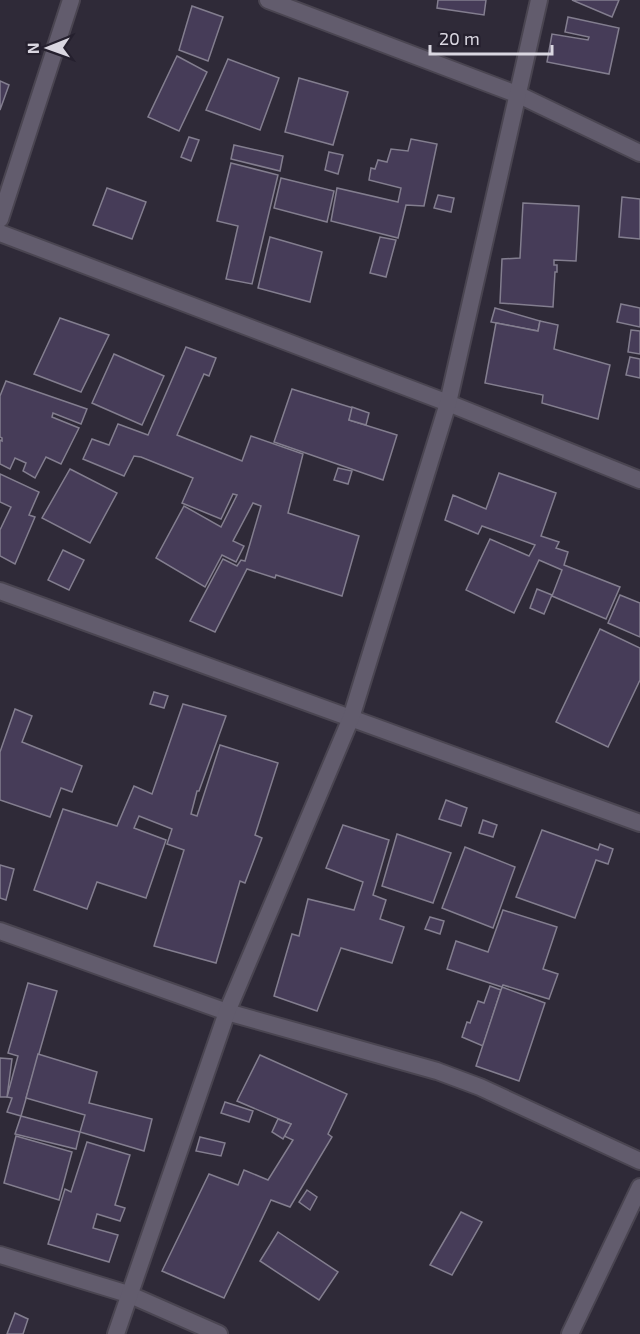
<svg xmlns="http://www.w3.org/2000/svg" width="640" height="1334" viewBox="0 0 640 1334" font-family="'Exo 2',sans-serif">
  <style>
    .building { fill: #463c58; stroke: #837e8f; stroke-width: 1.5 }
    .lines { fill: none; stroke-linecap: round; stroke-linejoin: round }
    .minor-casing { stroke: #4a4551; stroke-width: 20 }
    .minor { stroke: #625c6d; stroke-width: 16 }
  </style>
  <rect width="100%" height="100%" fill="#2f2a38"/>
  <!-- building -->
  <g class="building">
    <polygon points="438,0 486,0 484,15 437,8"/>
    <polygon points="572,0 619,0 612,17"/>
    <polygon points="192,6 223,17 208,61 179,50"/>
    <polygon points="568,17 619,28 609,74 547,62 552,34 588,40 589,37 565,32"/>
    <polygon points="177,56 207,72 179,131 148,117"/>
    <polygon points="228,59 279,78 260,130 206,110"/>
    <polygon points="299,78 348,92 333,145 285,132"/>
    <polygon points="0,81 9,85 0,110"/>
    <polygon points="189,137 199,140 191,161 181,157"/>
    <polygon points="411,139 437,144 424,206 406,205 398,238 331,221 337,188 398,202 401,188 369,180 371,168 375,169 378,160 387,162 391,149 408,151"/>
    <polygon points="234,145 283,156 280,171 231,159"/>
    <polygon points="329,152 343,155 338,174 325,170"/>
    <polygon points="231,163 278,175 252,284 226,279 238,226 217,221"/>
    <polygon points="281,178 334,191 327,222 274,208"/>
    <polygon points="107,188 146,202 132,239 93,225"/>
    <polygon points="438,195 454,198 451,212 434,208"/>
    <polygon points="622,197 640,199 640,239 619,237"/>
    <polygon points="523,203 579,206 576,261 554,260 554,265 557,265 557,272 555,272 553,307 500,303 502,259 520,258"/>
    <polygon points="270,237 322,252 310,302 258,288"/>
    <polygon points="380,237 396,240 386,277 370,273"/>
    <polygon points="621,304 640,308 640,327 617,322"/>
    <polygon points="495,308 540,321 538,331 491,322"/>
    <polygon points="60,318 109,335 81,392 34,374"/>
    <polygon points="540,321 558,325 554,349 610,365 598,419 542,403 543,395 485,383 496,323 538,331"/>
    <polygon points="631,330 640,331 640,354 628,352"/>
    <polygon points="186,347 216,358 209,376 204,374 177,435 242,461 251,436 303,454 288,513 359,536 342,596 276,575 275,578 247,569 215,632 190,621 223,559 237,566 241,560 245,561 261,506 253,503 233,541 244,546 236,562 222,555 205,587 156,558 184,506 221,527 237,495 233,494 221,519 182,503 193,478 141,457 134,456 124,476 83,459 92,439 109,445 118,424 148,435"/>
    <polygon points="114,354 164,376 142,425 92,403"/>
    <polygon points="630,357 640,359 640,378 626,375"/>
    <polygon points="6,381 87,409 81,424 53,413 52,417 79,428 61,464 46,457 35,478 23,471 26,463 15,458 10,469 0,464 0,440 2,441 2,438 0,437 0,396"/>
    <polygon points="292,389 353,408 349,420 397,435 383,480 274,442"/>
    <polygon points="352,407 369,413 366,425 349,420"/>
    <polygon points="338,468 352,471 348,484 334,480"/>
    <polygon points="70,469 117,493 90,543 42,518"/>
    <polygon points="499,473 556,493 541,536 559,542 556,548 568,552 564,565 620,587 606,619 552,596 562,570 539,560 514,613 466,590 490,539 529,556 535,545 482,526 478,534 445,520 453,495 486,509"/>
    <polygon points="0,474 39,492 29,515 35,517 15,564 0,556 0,530 11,507 0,502"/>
    <polygon points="63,550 84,560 69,590 48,580"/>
    <polygon points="537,589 552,595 544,614 530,608"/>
    <polygon points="620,595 640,603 640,637 608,623"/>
    <polygon points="600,629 640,648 640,680 608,747 556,722"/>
    <polygon points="154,692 168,696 164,708 150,704"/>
    <polygon points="183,704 226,716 199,791 197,791 191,814 197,816 220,745 278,763 255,835 262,838 245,883 240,881 216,963 154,946 184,850 167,844 172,829 139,816 134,828 166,840 146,898 97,882 87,909 34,890 63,809 117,826 134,786 152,794"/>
    <polygon points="15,709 32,716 22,742 82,766 72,792 61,788 50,817 0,800 0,752"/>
    <polygon points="446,800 467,808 461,826 439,819"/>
    <polygon points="483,820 497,825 493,837 479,833"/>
    <polygon points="343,825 389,840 373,895 386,900 380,919 404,927 392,963 341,948 317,1011 274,996 292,934 299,936 308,899 354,910 363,882 326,868"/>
    <polygon points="542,830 598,850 600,844 613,849 608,864 596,860 575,918 516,897"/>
    <polygon points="397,834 451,853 433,903 382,886"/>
    <polygon points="465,847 515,867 493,928 442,908"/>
    <polygon points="0,865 14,869 6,900 0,898"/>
    <polygon points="503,910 557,927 543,969 558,974 549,999 503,985 502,987 447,969 456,941 488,952"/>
    <polygon points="430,917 444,921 440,934 425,929"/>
    <polygon points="28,983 57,991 21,1116 7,1112 12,1098 7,1097 18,1056 8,1053"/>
    <polygon points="490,986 501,990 483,1046 462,1037 467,1022 470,1023 478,1001 484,1003"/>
    <polygon points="502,987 545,1003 519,1081 476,1066"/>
    <polygon points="38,1054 97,1072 89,1103 152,1119 144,1151 80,1132 85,1115 26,1098"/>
    <polygon points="260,1055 347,1094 328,1134 332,1137 290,1207 271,1200 224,1298 162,1271 209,1174 238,1185 244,1170 268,1180 293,1140 284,1136 291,1124 237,1101"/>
    <polygon points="0,1058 12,1059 7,1097 0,1097"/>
    <polygon points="225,1102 253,1111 249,1122 221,1113"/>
    <polygon points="21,1116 80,1132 76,1149 15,1134"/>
    <polygon points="278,1119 291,1124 283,1139 272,1132"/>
    <polygon points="16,1136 72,1152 59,1200 4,1183"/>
    <polygon points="200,1137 225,1143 221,1156 196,1151"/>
    <polygon points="87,1142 130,1155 115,1205 125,1208 120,1221 97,1214 93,1228 118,1235 109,1262 48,1244 65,1189 71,1192"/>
    <polygon points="307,1190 317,1197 310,1210 299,1202"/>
    <polygon points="461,1212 482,1222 452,1275 430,1265"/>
    <polygon points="278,1232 338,1272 319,1300 260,1261"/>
    <polygon points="15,1313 28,1319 23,1334 7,1334"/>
  </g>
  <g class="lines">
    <!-- minor casing -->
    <g class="minor-casing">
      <g id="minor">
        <polyline points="268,0 519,95 640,153"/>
        <polyline points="0,219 71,0"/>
        <polyline points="0,233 448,403 640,480"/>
        <polyline points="0,591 640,823"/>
        <polyline points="0,931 227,1012 437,1071 480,1087 640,1161"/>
        <polyline points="0,1255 128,1294 219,1334"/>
        <polyline points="116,1334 227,1012 351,718 448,403 539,0"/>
        <polyline points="570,1334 640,1187"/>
      </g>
    </g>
    <!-- minor -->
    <use href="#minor" class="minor"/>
  </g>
  <!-- north arrow -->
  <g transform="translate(48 48) rotate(269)" stroke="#25202e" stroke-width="4.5" paint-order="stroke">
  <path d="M0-4.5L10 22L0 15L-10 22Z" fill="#dad7e1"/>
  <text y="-9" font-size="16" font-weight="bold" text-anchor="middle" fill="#dad7e1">N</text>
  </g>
  <!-- scale -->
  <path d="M430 45v9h122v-9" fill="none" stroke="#dad7e1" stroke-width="3"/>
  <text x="439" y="45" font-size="18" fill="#dad7e1" stroke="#25202e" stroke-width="4.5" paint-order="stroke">20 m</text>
</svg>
